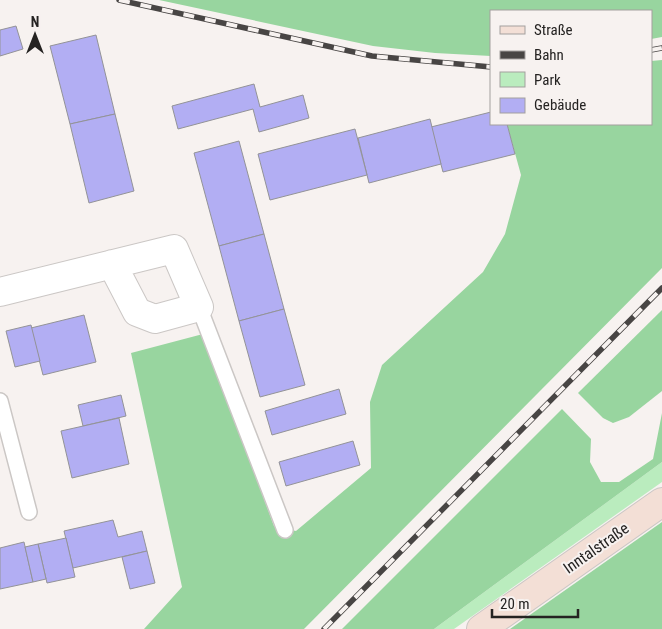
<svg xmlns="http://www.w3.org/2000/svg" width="662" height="629" viewBox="0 0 662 629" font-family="'Roboto Condensed',sans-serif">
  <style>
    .green { fill: #baecbe }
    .forest { fill: #98d59f }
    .building { fill: #b2aef3; stroke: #939397 }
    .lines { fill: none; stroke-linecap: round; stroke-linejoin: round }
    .lane-casing { stroke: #cbc7c5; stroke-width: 18 }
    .street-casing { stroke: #cbc7c5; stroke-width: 30 }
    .secondary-casing { stroke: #cbc7c5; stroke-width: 30 }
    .lane { stroke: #fff; stroke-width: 15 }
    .street { stroke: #fff; stroke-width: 28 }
    .secondary { stroke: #f3dfd6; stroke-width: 28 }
    .rail-casing { stroke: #484544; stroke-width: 5.5 }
    .rail { stroke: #f7f2f0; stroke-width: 4; stroke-dasharray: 11; stroke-linecap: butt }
    .labels { text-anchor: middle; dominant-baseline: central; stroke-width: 4; stroke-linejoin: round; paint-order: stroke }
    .street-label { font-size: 16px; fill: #252322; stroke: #f7f2f0 }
  </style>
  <rect width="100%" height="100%" fill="#f7f2f0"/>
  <!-- green -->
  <polygon class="green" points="662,462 662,482 454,629 434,629"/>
  <!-- forest -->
  <g class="forest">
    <polygon points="159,0 662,0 662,37 651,39 651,11 491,11 491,56 435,53 373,46"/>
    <polygon points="662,60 662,268 304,629 144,629 182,587 131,353 203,334 274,526 296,531 371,468 370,402 382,365 483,272 505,234 521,175 507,124 651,124 651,61"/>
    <polygon points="662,310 662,391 629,417 613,423 603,418 578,393"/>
    <polygon points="562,409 591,439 590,462 601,482 619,482 653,459 662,413 662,462 434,629 342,629"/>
    <polygon points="662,522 662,629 510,629"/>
  </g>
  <!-- building -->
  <g class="building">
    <polygon points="16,26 23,49 0,56 0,30"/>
    <polygon points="96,35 115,114 70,124 50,46"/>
    <polygon points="254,84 260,107 303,95 309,118 259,132 253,109 178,129 172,106"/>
    <polygon points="491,112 491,124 507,124 515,154 443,172 431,127"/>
    <polygon points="115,114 134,191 89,203 70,124"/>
    <polygon points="430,119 441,164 369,183 358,138"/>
    <polygon points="355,129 367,175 270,200 258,154"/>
    <polygon points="239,141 264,234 219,246 194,153"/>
    <polygon points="264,234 284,309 239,321 219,246"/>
    <polygon points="284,309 305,385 260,397 239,321"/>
    <polygon points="84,315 96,362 43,375 31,328"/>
    <polygon points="31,325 40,361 15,367 6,331"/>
    <polygon points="339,389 346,414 272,435 265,411"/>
    <polygon points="121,395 126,416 83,426 78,405"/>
    <polygon points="119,418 129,464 72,478 61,431"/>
    <polygon points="353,441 360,465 286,486 279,462"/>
    <polygon points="113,520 118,537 142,531 147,551 73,568 64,531"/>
    <polygon points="66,538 75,577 47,583 38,544"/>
    <polygon points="24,542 33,582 0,589 0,548"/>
    <polygon points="38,544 46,579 33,582 25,547"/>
    <polygon points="147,551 155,583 130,589 122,557"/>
  </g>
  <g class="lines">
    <!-- lane casing -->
    <g class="lane-casing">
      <g id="lane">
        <polyline points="199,307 285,530"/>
        <polyline points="0,401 29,512"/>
      </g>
    </g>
    <!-- street casing -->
    <g class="street-casing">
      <polyline id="street" points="0,292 174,249 199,307 155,319 137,312 112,264"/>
    </g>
    <!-- secondary casing -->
    <g class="secondary-casing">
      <polyline id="secondary" points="481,629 662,502"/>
    </g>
    <!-- lane -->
    <use href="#lane" class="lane"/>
    <!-- street -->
    <use href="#street" class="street"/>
    <!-- secondary -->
    <use href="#secondary" class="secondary"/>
    <!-- rail casing -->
    <g class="rail-casing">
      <g id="rail">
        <polyline points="119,0 372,56 491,67"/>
        <polyline points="651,50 662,48"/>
        <polyline points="324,629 662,288"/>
      </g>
    </g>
    <!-- rail -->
    <use href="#rail" class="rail"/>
  </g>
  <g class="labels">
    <!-- street labels -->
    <g class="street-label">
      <text transform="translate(596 548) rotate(-35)">Inntalstraße</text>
    </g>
  </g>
  <!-- legend -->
  <rect x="490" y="10" width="162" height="115" fill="#f7f2f0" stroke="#a39f9e"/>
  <rect x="500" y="26" width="25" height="8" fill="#f3dfd6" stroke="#a39f9e"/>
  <text x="534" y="35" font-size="15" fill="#252322">Straße</text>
  <rect x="500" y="51" width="25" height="8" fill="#484544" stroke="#a39f9e"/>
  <text x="534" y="60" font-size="15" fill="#252322">Bahn</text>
  <rect x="500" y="72" width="25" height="15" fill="#baecbe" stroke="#a39f9e"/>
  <text x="534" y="85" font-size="15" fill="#252322">Park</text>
  <rect x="500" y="98" width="25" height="15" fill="#b2aef3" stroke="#a39f9e"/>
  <text x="534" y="110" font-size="15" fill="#252322">Gebäude</text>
  <!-- north arrow -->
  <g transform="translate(35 35)" stroke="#f7f2f0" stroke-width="4" paint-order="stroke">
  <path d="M0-4L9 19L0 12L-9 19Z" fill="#252322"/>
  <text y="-8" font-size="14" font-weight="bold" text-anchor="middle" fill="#252322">N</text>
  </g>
  <!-- scale -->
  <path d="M492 609v8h86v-8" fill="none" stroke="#252322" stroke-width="2.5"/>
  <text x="500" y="609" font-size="15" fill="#252322" stroke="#f7f2f0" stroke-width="4" paint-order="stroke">20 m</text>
</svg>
